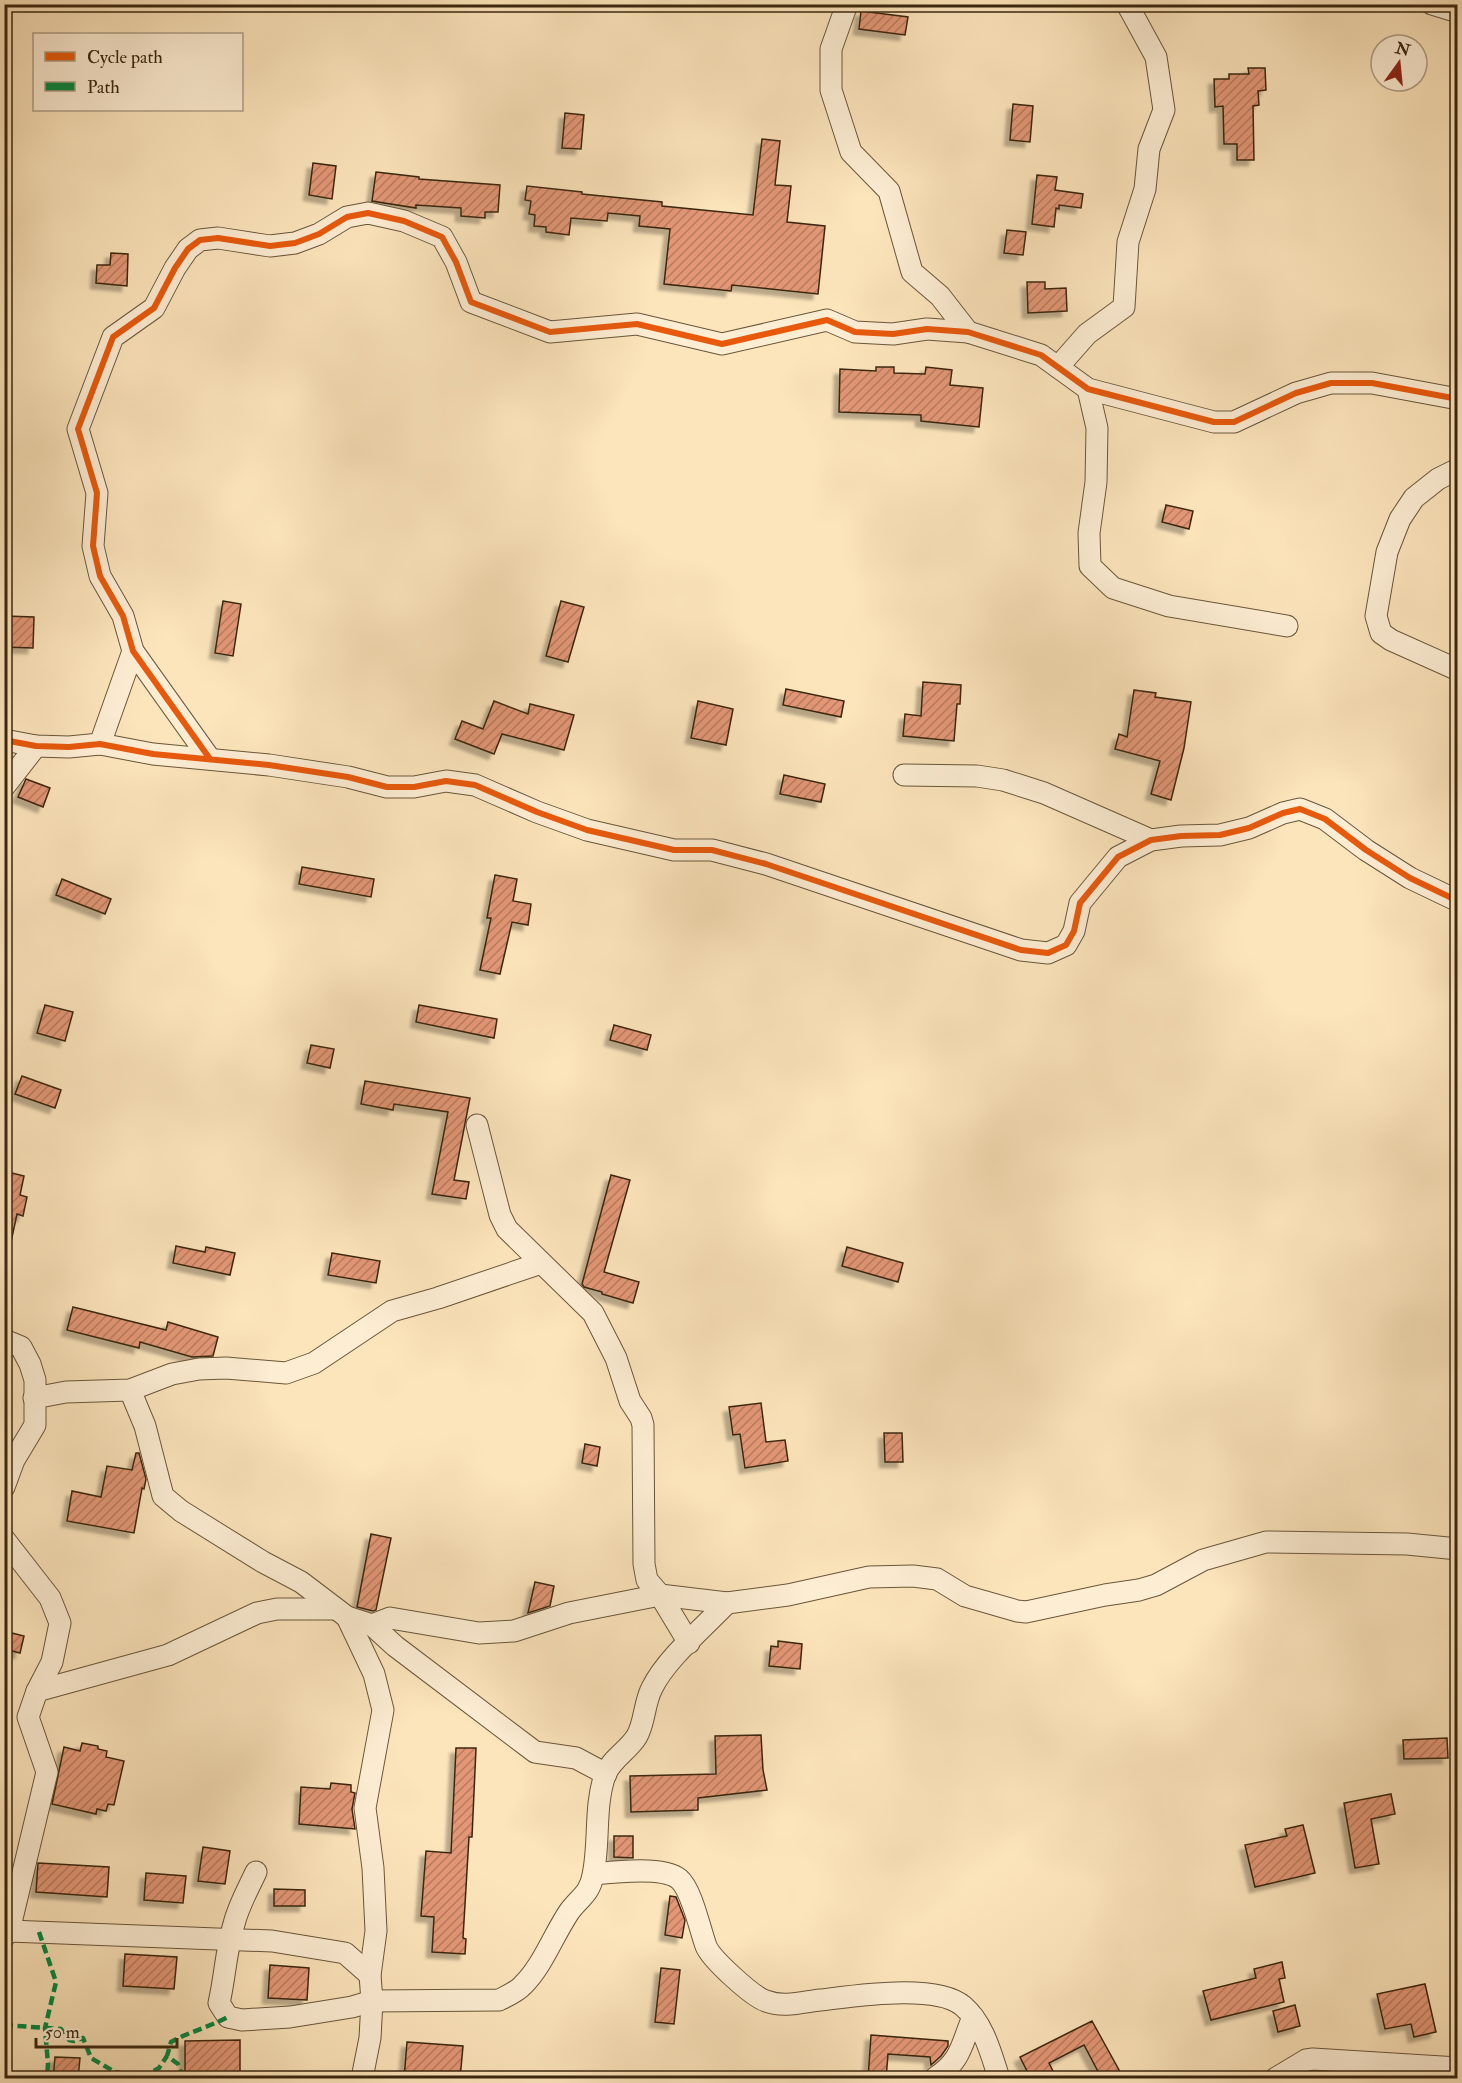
<svg xmlns="http://www.w3.org/2000/svg" width="1462" height="2083" viewBox="0 0 1462 2083" font-family="'IM FELL Double Pica',serif">
  <style>
    .building { fill: url(#building-hatch); stroke: #3a270f; stroke-width: 1.5; filter: url(#shadow) }
    .lines { fill: none; stroke-linecap: round; stroke-linejoin: round }
    .minor-casing { stroke: #6a563a; stroke-width: 23 }
    .minor { stroke: #fdedd3; stroke-width: 21 }
    .quiet { stroke: #00873e; stroke-width: 4.5; stroke-dasharray: 9 4.5; stroke-linecap: butt }
    .cycleway-casing { stroke: #fdedd3; stroke-width: 10 }
    .cycleway { stroke: #e8590c; stroke-width: 6 }
  </style>
  <defs>
    <pattern id="building-hatch" width="6" height="6" patternUnits="userSpaceOnUse" patternTransform="scale(1.5)"><rect width="6" height="6" fill="#e39776"/><path d="M-1 1l2-2M0 6l6-6M5 7l2-2" fill="none" stroke="#b97b5f"/></pattern>
    <filter id="shadow"><feDropShadow dx="-5.5" dy="5.5" stdDeviation="1.5" flood-color="#0004"/></filter>
  </defs>
  <rect width="100%" height="100%" fill="#fce4bb"/>
  <filter id="stains"><feTurbulence type="fractalNoise" baseFrequency=".00333" numOctaves="4"/><feColorMatrix values="0 0 0 0 .2 0 0 0 0 .09 0 0 0 0 .02 0 0 0 .5 -.17"/></filter>
  <radialGradient id="worn" r=".72"><stop offset=".6" stop-color="#630" stop-opacity="0"/><stop offset="1" stop-color="#630" stop-opacity=".3"/></radialGradient>
  <!-- building -->
  <g class="building">
    <polygon points="861,11 908,17 905,35 859,29"/>
    <polygon points="1248,68 1265,68 1266,90 1258,91 1259,105 1253,106 1254,160 1237,160 1237,144 1224,144 1223,106 1215,107 1214,79 1229,79 1229,74 1249,74"/>
    <polygon points="1013,104 1033,106 1030,142 1010,140"/>
    <polygon points="565,113 584,115 581,149 562,148"/>
    <polygon points="762,139 780,141 775,185 791,186 787,222 825,226 818,294 732,285 731,291 664,284 670,229 639,226 640,216 608,213 607,221 571,218 569,235 546,232 546,227 534,226 535,215 529,214 531,201 525,200 527,186 582,192 582,194 662,202 662,206 753,215"/>
    <polygon points="313,163 336,166 332,199 309,195"/>
    <polygon points="376,172 419,177 419,179 500,185 498,212 485,212 485,218 461,216 461,208 416,205 416,208 372,201"/>
    <polygon points="1037,175 1057,177 1055,190 1083,194 1081,208 1059,205 1059,209 1056,208 1054,227 1032,224"/>
    <polygon points="1007,230 1026,232 1023,255 1004,253"/>
    <polygon points="111,253 128,254 127,286 96,283 97,265 110,265"/>
    <polygon points="1027,282 1045,282 1045,289 1066,288 1067,311 1028,313"/>
    <polygon points="876,367 894,367 894,373 925,374 926,367 952,370 950,385 983,388 979,427 921,421 921,415 839,412 840,369 876,371"/>
    <polygon points="1166,505 1193,511 1189,529 1162,522"/>
    <polygon points="223,601 241,604 233,656 215,653"/>
    <polygon points="561,601 584,607 568,662 546,656"/>
    <polygon points="5,616 34,617 33,648 4,647"/>
    <polygon points="923,682 961,685 960,704 957,704 954,741 903,736 905,714 921,716"/>
    <polygon points="786,689 844,701 841,717 783,705"/>
    <polygon points="1134,690 1156,693 1155,697 1191,702 1184,748 1171,800 1151,794 1160,761 1115,749 1119,734 1127,737"/>
    <polygon points="494,701 528,714 530,704 574,715 564,750 502,734 494,754 455,739 462,721 483,729"/>
    <polygon points="698,701 733,709 726,745 691,738"/>
    <polygon points="784,775 825,784 821,802 780,794"/>
    <polygon points="26,779 50,788 43,807 18,797"/>
    <polygon points="302,867 374,879 371,897 299,884"/>
    <polygon points="495,875 517,879 513,901 531,904 528,925 512,922 500,974 480,970 491,918 487,918"/>
    <polygon points="62,879 111,899 105,914 56,895"/>
    <polygon points="45,1005 73,1012 65,1041 37,1033"/>
    <polygon points="419,1005 497,1019 494,1038 416,1022"/>
    <polygon points="614,1025 651,1035 647,1050 610,1040"/>
    <polygon points="311,1045 334,1049 330,1068 307,1063"/>
    <polygon points="22,1076 61,1090 55,1108 15,1094"/>
    <polygon points="365,1081 470,1098 454,1180 469,1182 466,1199 432,1194 448,1112 394,1104 393,1110 361,1104"/>
    <polygon points="4,1171 24,1176 20,1195 27,1197 23,1216 17,1214 11,1242 4,1242"/>
    <polygon points="611,1175 630,1180 604,1272 639,1282 633,1303 602,1294 602,1292 584,1287 582,1284"/>
    <polygon points="176,1246 205,1252 206,1247 235,1253 230,1275 173,1263"/>
    <polygon points="847,1247 903,1263 898,1282 842,1266"/>
    <polygon points="332,1253 380,1261 376,1283 328,1275"/>
    <polygon points="73,1307 166,1330 168,1322 218,1337 213,1356 192,1357 140,1342 139,1348 67,1330"/>
    <polygon points="761,1403 766,1442 785,1440 788,1461 745,1468 740,1434 733,1435 729,1407"/>
    <polygon points="884,1433 902,1433 903,1462 885,1462"/>
    <polygon points="585,1444 600,1447 597,1466 582,1463"/>
    <polygon points="136,1453 139,1453 146,1479 144,1489 142,1488 134,1533 67,1521 72,1491 101,1497 107,1466 132,1470"/>
    <polygon points="371,1534 391,1538 376,1610 373,1611 357,1607"/>
    <polygon points="535,1582 554,1586 550,1606 528,1613"/>
    <polygon points="4,1631 24,1636 20,1653 4,1649"/>
    <polygon points="778,1641 802,1644 800,1669 769,1666 771,1646 778,1647"/>
    <polygon points="761,1735 763,1770 767,1790 698,1798 698,1810 631,1812 630,1776 716,1774 715,1736"/>
    <polygon points="1447,1738 1448,1758 1404,1759 1403,1740"/>
    <polygon points="82,1743 98,1746 98,1749 107,1751 106,1757 124,1761 114,1805 108,1804 106,1811 97,1809 96,1814 52,1804 64,1747 80,1751"/>
    <polygon points="456,1748 476,1748 472,1837 469,1837 463,1938 466,1939 465,1954 432,1952 434,1917 421,1916 426,1851 451,1853"/>
    <polygon points="331,1783 351,1785 351,1792 355,1793 352,1809 355,1829 299,1824 301,1787 330,1789"/>
    <polygon points="1391,1794 1395,1814 1371,1819 1379,1864 1355,1868 1344,1803"/>
    <polygon points="1303,1825 1315,1873 1255,1887 1245,1845 1287,1836 1285,1829"/>
    <polygon points="614,1836 633,1836 633,1858 614,1857"/>
    <polygon points="203,1847 230,1851 225,1884 198,1881"/>
    <polygon points="38,1863 109,1867 107,1897 36,1892"/>
    <polygon points="146,1873 186,1876 183,1903 144,1900"/>
    <polygon points="274,1889 305,1890 305,1906 274,1906"/>
    <polygon points="670,1896 676,1897 685,1920 682,1938 665,1935"/>
    <polygon points="125,1954 177,1957 174,1989 123,1986"/>
    <polygon points="1282,1962 1285,1978 1279,1979 1284,2002 1211,2020 1203,1991 1256,1978 1254,1969"/>
    <polygon points="270,1965 309,1968 307,2000 268,1998"/>
    <polygon points="661,1968 680,1970 674,2024 655,2022"/>
    <polygon points="1425,1984 1436,2032 1414,2037 1411,2024 1385,2029 1377,1994"/>
    <polygon points="1295,2005 1300,2026 1278,2032 1273,2011"/>
    <polygon points="1092,2021 1124,2079 1102,2079 1084,2045 1049,2063 1057,2079 1031,2079 1020,2057"/>
    <polygon points="871,2035 948,2041 948,2046 941,2056 931,2065 930,2057 888,2054 886,2079 868,2079"/>
    <polygon points="240,2040 240,2079 185,2079 185,2041"/>
    <polygon points="407,2042 463,2046 460,2079 404,2079"/>
    <polygon points="55,2057 80,2058 78,2079 53,2079"/>
  </g>
  <g class="lines">
    <!-- minor casing -->
    <g class="minor-casing">
      <g id="minor">
        <polyline points="847,4 831,49 831,90 851,152 889,191 912,272 940,296 968,332"/>
        <polyline points="1432,4 1458,12"/>
        <polyline points="1058,367 1087,334 1124,307 1128,242 1145,189 1149,149 1164,110 1156,57 1127,4"/>
        <polyline points="1088,389 1097,428 1096,482 1089,533 1090,566 1113,588 1169,606 1287,626"/>
        <polyline points="1458,469 1438,479 1414,498 1400,519 1387,552 1376,616 1381,633 1391,640 1458,670"/>
        <polyline points="4,740 36,746 69,747 100,744 153,754 269,765 348,777 387,787 414,787 446,781 475,785 537,812 587,830 674,850 712,850 766,864 1021,950 1048,953 1066,945 1074,931 1080,903 1118,857 1151,840 1181,836 1220,835 1249,828 1283,813 1300,809 1325,819 1366,850 1410,878 1458,901"/>
        <polyline points="100,744 133,651"/>
        <polyline points="210,759 133,651 123,616 100,576 93,546 97,493 78,429 113,337 154,308 175,268 188,249 200,240 218,238 270,246 295,243 319,234 347,217 368,213 404,221 442,237 456,262 471,302 550,332 637,324 722,344 827,320 855,332 893,334 927,329 968,332 1041,355 1088,389 1214,422 1234,422 1296,393 1331,383 1372,383 1458,399"/>
        <polyline points="904,775 977,776 1003,780 1044,793 1151,840"/>
        <polyline points="4,787 36,746"/>
        <polyline points="477,1125 500,1215 507,1229 593,1313 616,1358 630,1401 641,1418 643,1425 644,1564 647,1580 660,1595 689,1643"/>
        <polyline points="4,1340 21,1347 30,1364 35,1380 35,1425 14,1460 4,1487"/>
        <polyline points="130,1390 145,1426 163,1496 181,1511 263,1562 301,1582 347,1617 372,1625 390,1618 479,1633 514,1631 569,1613 660,1595 727,1603 788,1595 869,1577 913,1576 937,1579 965,1596 1017,1611 1026,1612 1105,1595 1139,1590 1156,1585 1203,1560 1266,1542 1407,1544 1458,1549"/>
        <polyline points="34,1398 66,1392 130,1390 172,1374 199,1369 226,1368 286,1373 314,1363 392,1311 438,1298 541,1263"/>
        <polyline points="4,1539 50,1598 60,1623 52,1662 37,1691 28,1717 47,1772 9,1931 4,1937"/>
        <polyline points="347,1617 374,1674 383,1710 365,1808 373,1868 376,1931 370,1975 372,2001 370,2038 362,2078"/>
        <polyline points="372,1625 395,1646 535,1752 576,1758 606,1774"/>
        <polyline points="37,1691 168,1655 257,1613 277,1609 336,1609"/>
        <path d="M 256,1872 C 248,1889 238,1907 234,1924 C 226,1950 225,1977 219,2003 L 228,2017 L 242,2020 L 290,2017 L 352,2007 L 372,2001 L 499,2000 C 507,1996 517,1992 523,1985 C 543,1965 553,1936 569,1912 C 579,1898 590,1894 593,1875 C 600,1842 594,1807 605,1775 C 611,1759 629,1750 637,1736 C 645,1722 644,1703 652,1688 C 666,1659 704,1627 727,1603"/>
        <path d="M 594,1874 C 614,1872 663,1866 679,1879 C 692,1890 700,1930 706,1946 C 711,1959 753,1997 766,2001 C 783,2008 803,2002 820,2000 C 855,1996 936,1983 963,2006 C 984,2024 991,2054 999,2078"/>
        <polyline points="9,1931 272,1941 345,1953 370,1975"/>
        <path d="M 935,2078 C 962,2060 961,2045 973,2017"/>
        <polyline points="1276,2078 1306,2060 1313,2059 1458,2068"/>
      </g>
    </g>
    <!-- minor -->
    <use href="#minor" class="minor"/>
    <!-- quiet -->
    <g class="quiet">
      <polyline points="39,1932 56,1982 45,2028 48,2064 47,2078"/>
      <polyline points="4,2025 61,2029 69,2040 74,2041 83,2038 91,2058 115,2072 143,2077 159,2068 167,2056"/>
      <path d="M 183,2078 L 178,2064 L 167,2056 L 171,2042 C 189,2032 209,2027 228,2017"/>
    </g>
    <!-- cycleway casing -->
    <g class="cycleway-casing">
      <g id="cycleway">
        <polyline points="4,740 36,746 69,747 100,744 153,754 269,765 348,777 387,787 414,787 446,781 475,785 537,812 587,830 674,850 712,850 766,864 1021,950 1048,953 1066,945 1074,931 1080,903 1118,857 1151,840 1181,836 1220,835 1249,828 1283,813 1300,809 1325,819 1366,850 1410,878 1458,901"/>
        <polyline points="210,759 133,651 123,616 100,576 93,546 97,493 78,429 113,337 154,308 175,268 188,249 200,240 218,238 270,246 295,243 319,234 347,217 368,213 404,221 442,237 456,262 471,302 550,332 637,324 722,344 827,320 855,332 893,334 927,329 968,332 1041,355 1088,389 1214,422 1234,422 1296,393 1331,383 1372,383 1458,399"/>
      </g>
    </g>
    <!-- cycleway -->
    <use href="#cycleway" class="cycleway"/>
  </g>
  <!-- margin -->
  <rect width="1462" height="2083" fill="none" stroke="#fce4bb" stroke-width="24"/>
  <rect x="6" y="6" width="1450" height="2071" fill="none" stroke="#3a270f" stroke-width="3"/>
  <rect x="12" y="12" width="1438" height="2059" fill="none" stroke="#3a270f" stroke-width="1.5"/>
  <!-- legend -->
  <rect x="33" y="33" width="210" height="78" fill="#fdedd3" stroke="#af9e85" stroke-width="1.5"/>
  <rect x="45" y="52" width="30" height="9" fill="#e8590c" stroke="#af9e85" stroke-width="1.5"/>
  <text x="87" y="63" font-size="18" fill="#3a270f">Cycle path</text>
  <rect x="45" y="82" width="30" height="9" fill="#00873e" stroke="#af9e85" stroke-width="1.5"/>
  <text x="87" y="93" font-size="18" fill="#3a270f">Path</text>
  <!-- north arrow -->
  <g transform="translate(1399 63) rotate(15)"><circle r="28" fill="#fdedd3" stroke="#af9e85" stroke-width="1.5"/>
  <path d="M0-4.5L10 22L0 15L-10 22Z" fill="#8f2418"/>
  <text y="-9" font-size="16" font-weight="bold" text-anchor="middle" fill="#3a270f">N</text>
  </g>
  <!-- scale -->
  <path d="M36 2038v9h141v-9" fill="none" stroke="#3a270f" stroke-width="3"/>
  <text x="45" y="2038" font-size="18" fill="#3a270f" stroke="#fdedd3" stroke-width="4.5" paint-order="stroke">50 m</text>
  <rect width="100%" height="100%" filter="url(#stains)"/>
  <rect width="100%" height="100%" fill="url(#worn)"/>
</svg>
